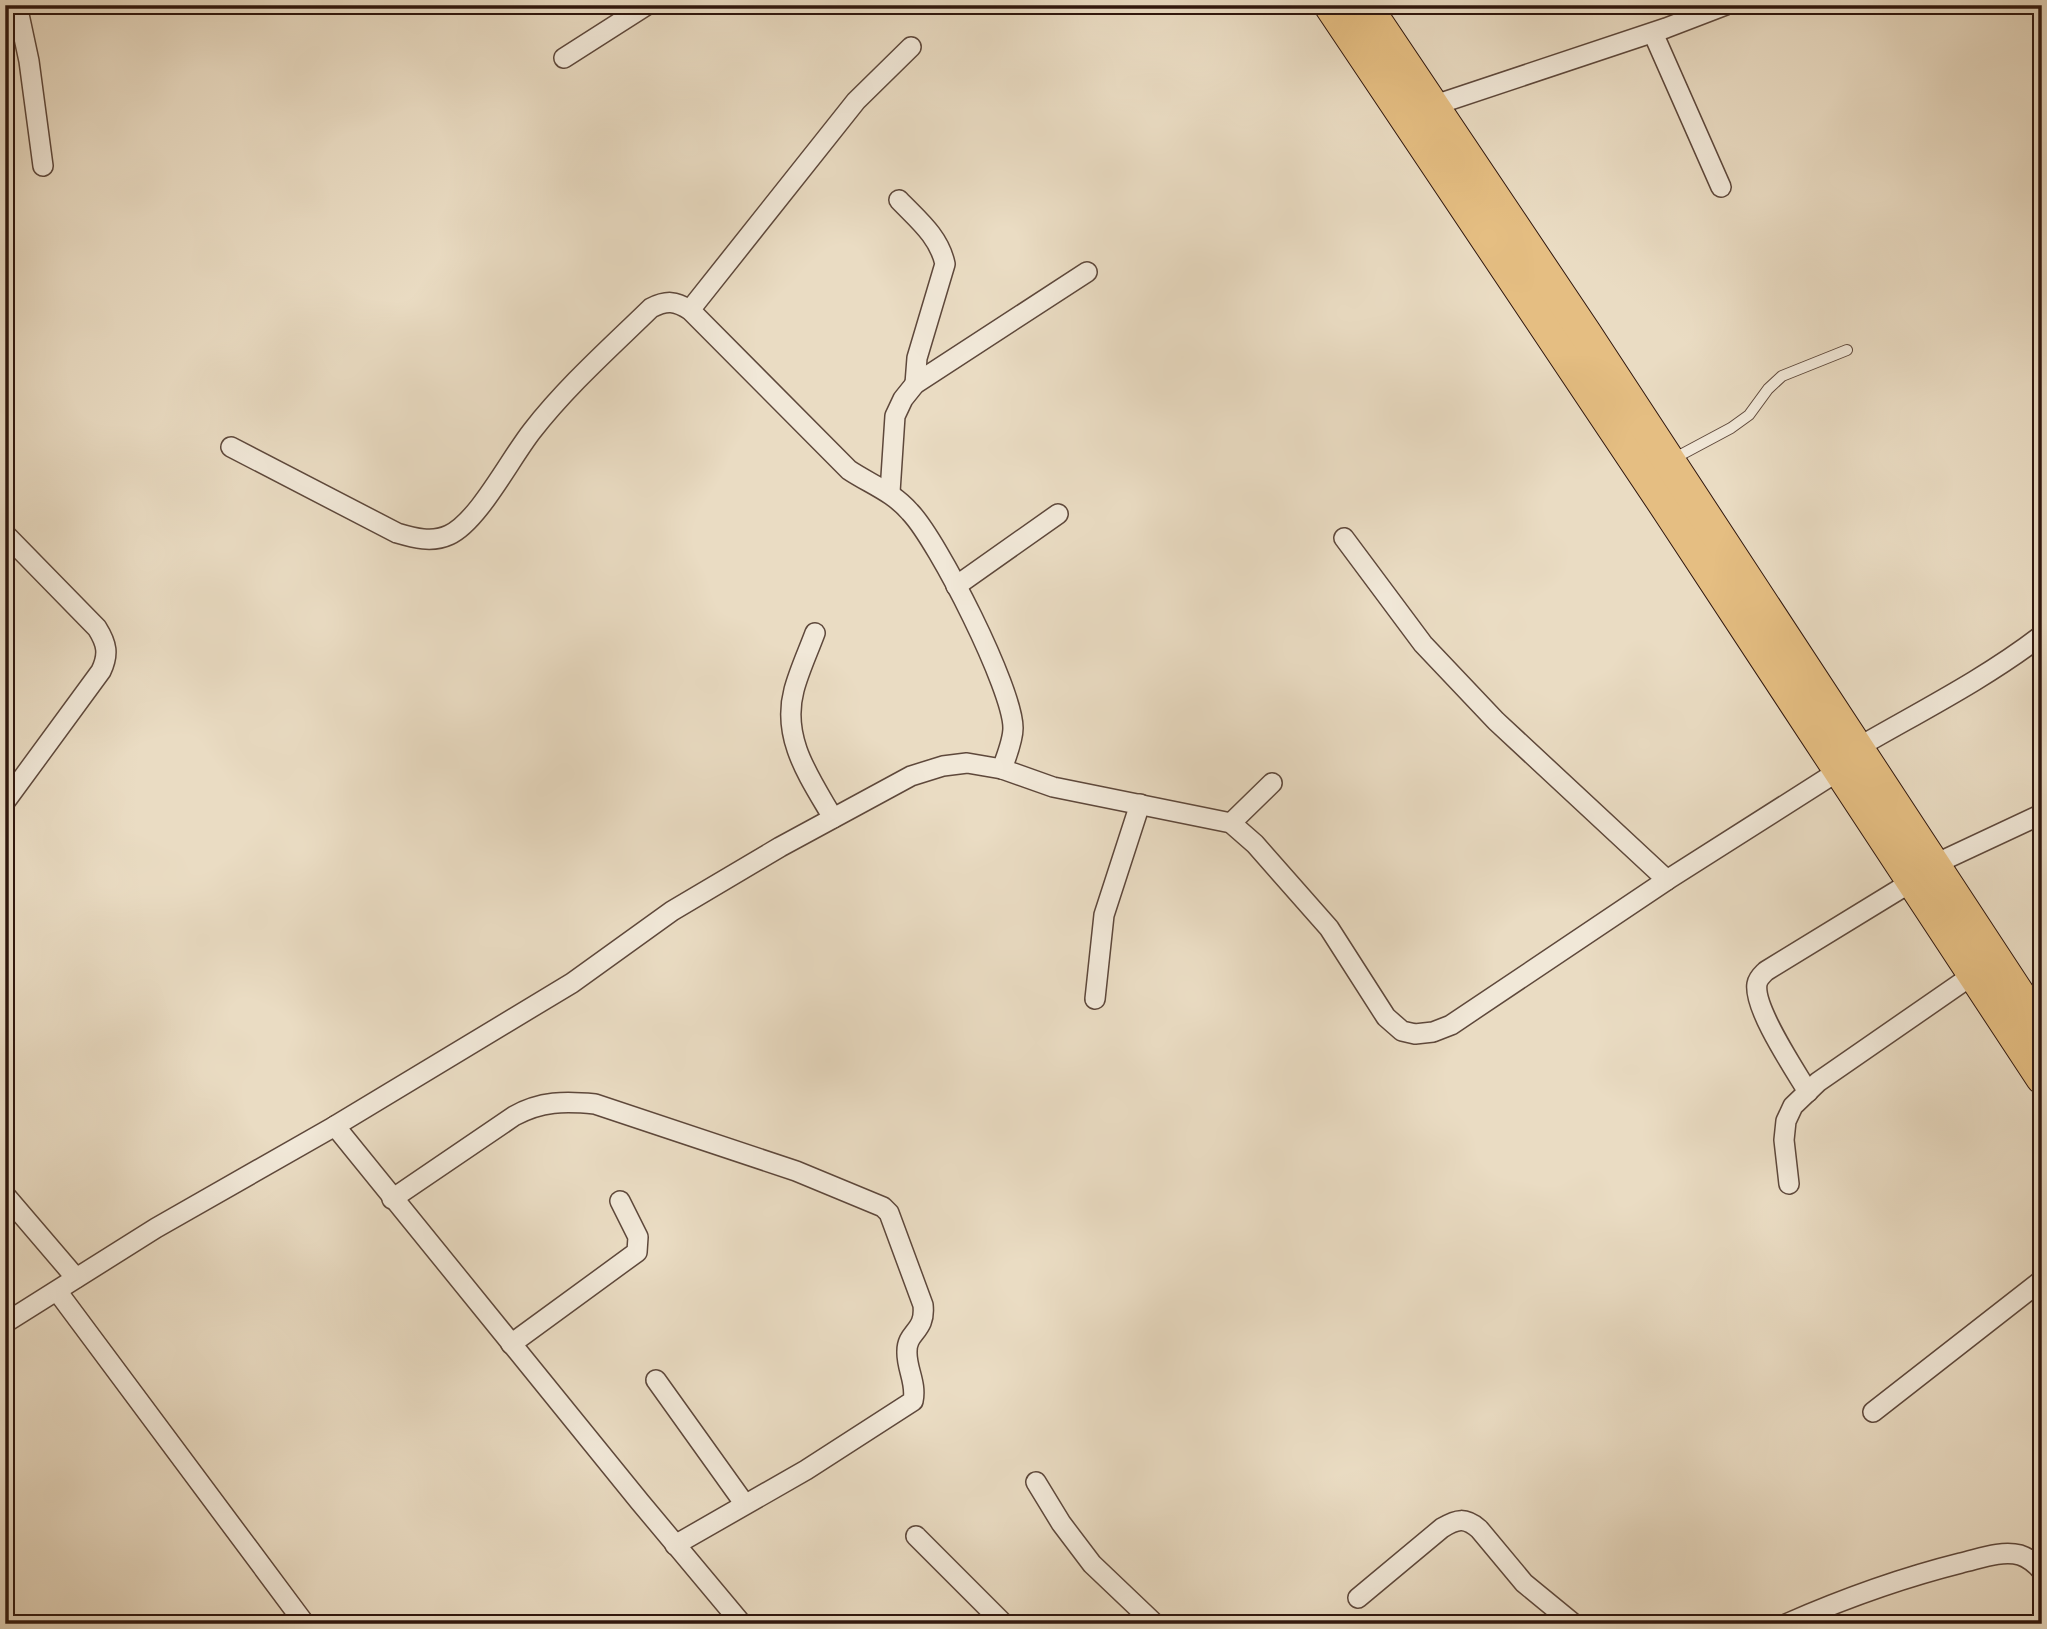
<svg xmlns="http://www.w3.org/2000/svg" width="2047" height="1629" viewBox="0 0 2047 1629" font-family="Alegreya,serif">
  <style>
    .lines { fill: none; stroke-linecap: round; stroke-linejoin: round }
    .service-casing { stroke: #5e483b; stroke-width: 12 }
    .minor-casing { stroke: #5e483b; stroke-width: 22 }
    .primary-casing { stroke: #30170e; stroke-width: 34 }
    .service { stroke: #f1e8d8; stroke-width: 10 }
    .minor { stroke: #f1e8d8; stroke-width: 19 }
    .primary { stroke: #e5be82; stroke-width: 32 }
  </style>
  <rect width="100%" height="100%" fill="#eadcc3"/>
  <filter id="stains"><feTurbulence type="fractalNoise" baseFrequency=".00286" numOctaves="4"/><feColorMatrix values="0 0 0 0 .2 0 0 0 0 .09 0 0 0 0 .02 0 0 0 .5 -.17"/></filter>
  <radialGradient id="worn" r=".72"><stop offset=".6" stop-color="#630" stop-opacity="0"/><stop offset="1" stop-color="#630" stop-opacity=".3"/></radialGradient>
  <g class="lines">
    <!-- service casing -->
    <g class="service-casing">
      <polyline id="service" points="1673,459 1731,428 1749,415 1768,389 1782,376 1847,350"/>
    </g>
    <!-- minor casing -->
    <g class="minor-casing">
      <g id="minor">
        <polyline points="17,5 29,61 43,166"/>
        <polyline points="1653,33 1721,187"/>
        <polyline points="564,58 647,5"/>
        <polyline points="1432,106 1666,28 1726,5"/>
        <path d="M 899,200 C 917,219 939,236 945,264 L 917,358 L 915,384"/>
        <polyline points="690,310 856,101 911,47"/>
        <path d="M 231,447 L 397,533 C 414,538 432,543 449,535 C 478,522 510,459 532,431 C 567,386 610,348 651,308 C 667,300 675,301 690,310 L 849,470 C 870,484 893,492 910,512 C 938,541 1013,689 1013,728 C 1013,741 1006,757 1002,769"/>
        <polyline points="890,492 895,416 903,399 915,384 1087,272"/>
        <path d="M 5,534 L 97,628 C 107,644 109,654 101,671 L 5,802"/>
        <polyline points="1344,538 1423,644 1496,721 1667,880"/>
        <polyline points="956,586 1058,514"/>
        <path d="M 815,633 C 808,652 799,671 794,690 C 781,739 810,778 833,818"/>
        <path d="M 1857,748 C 1919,712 1985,679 2042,635"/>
        <polyline points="1231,823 1272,783"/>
        <polyline points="1933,865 2042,814"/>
        <polyline points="1095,999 1104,915 1140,804"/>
        <path d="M 1808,1092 C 1795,1070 1753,1008 1757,984 C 1758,978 1762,975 1766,971 L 1913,881"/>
        <polyline points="335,1126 640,1502 742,1624"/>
        <polyline points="1789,1184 1784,1140 1786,1121 1793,1106 1818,1082 1974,974"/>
        <polyline points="5,1195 76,1278"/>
        <path d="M 392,1199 L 514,1116 C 541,1101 565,1101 595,1104 L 796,1171 L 883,1207 L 889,1213 L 923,1305 C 926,1332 907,1331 907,1351 C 906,1368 917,1383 913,1401 L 806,1470 L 675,1545"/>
        <polyline points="57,1291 305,1624"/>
        <polyline points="5,1323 156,1228 335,1126 572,983 672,911 780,847 911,776 943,766 967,763 1002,769 1053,787 1231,823 1255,844 1329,928 1386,1017 1402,1031 1415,1034 1433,1032 1451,1025 1667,880 1840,770"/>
        <polyline points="511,1344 637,1252 638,1237 620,1201"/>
        <polyline points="656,1380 744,1503"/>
        <polyline points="1873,1412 2042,1280"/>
        <polyline points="1036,1482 1061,1523 1092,1564 1155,1624"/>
        <polyline points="916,1536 1004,1624"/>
        <path d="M 1358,1598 L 1442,1528 C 1457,1519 1465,1517 1479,1529 L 1524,1583 L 1574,1624"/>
        <path d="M 1786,1624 C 1843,1599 1901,1578 1961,1563 C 1979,1559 2001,1550 2020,1555 C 2029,1558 2036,1564 2042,1571"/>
      </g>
    </g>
    <!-- primary casing -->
    <g class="primary-casing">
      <g id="primary">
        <polyline points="1330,5 1667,508 2042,1078"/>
        <polyline points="1365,5 1585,333 2042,1030"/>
      </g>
    </g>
    <!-- service -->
    <use href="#service" class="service"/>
    <!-- minor -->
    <use href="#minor" class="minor"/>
    <!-- primary -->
    <use href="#primary" class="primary"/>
  </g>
  <!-- margin -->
  <rect width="2047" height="1629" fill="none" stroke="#eadcc3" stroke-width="28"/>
  <rect x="7" y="7" width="2033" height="1615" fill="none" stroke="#30170e" stroke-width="3.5"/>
  <rect x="14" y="14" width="2019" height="1601" fill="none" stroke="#30170e" stroke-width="2"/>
  <rect width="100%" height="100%" filter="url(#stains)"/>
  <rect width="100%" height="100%" fill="url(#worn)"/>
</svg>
